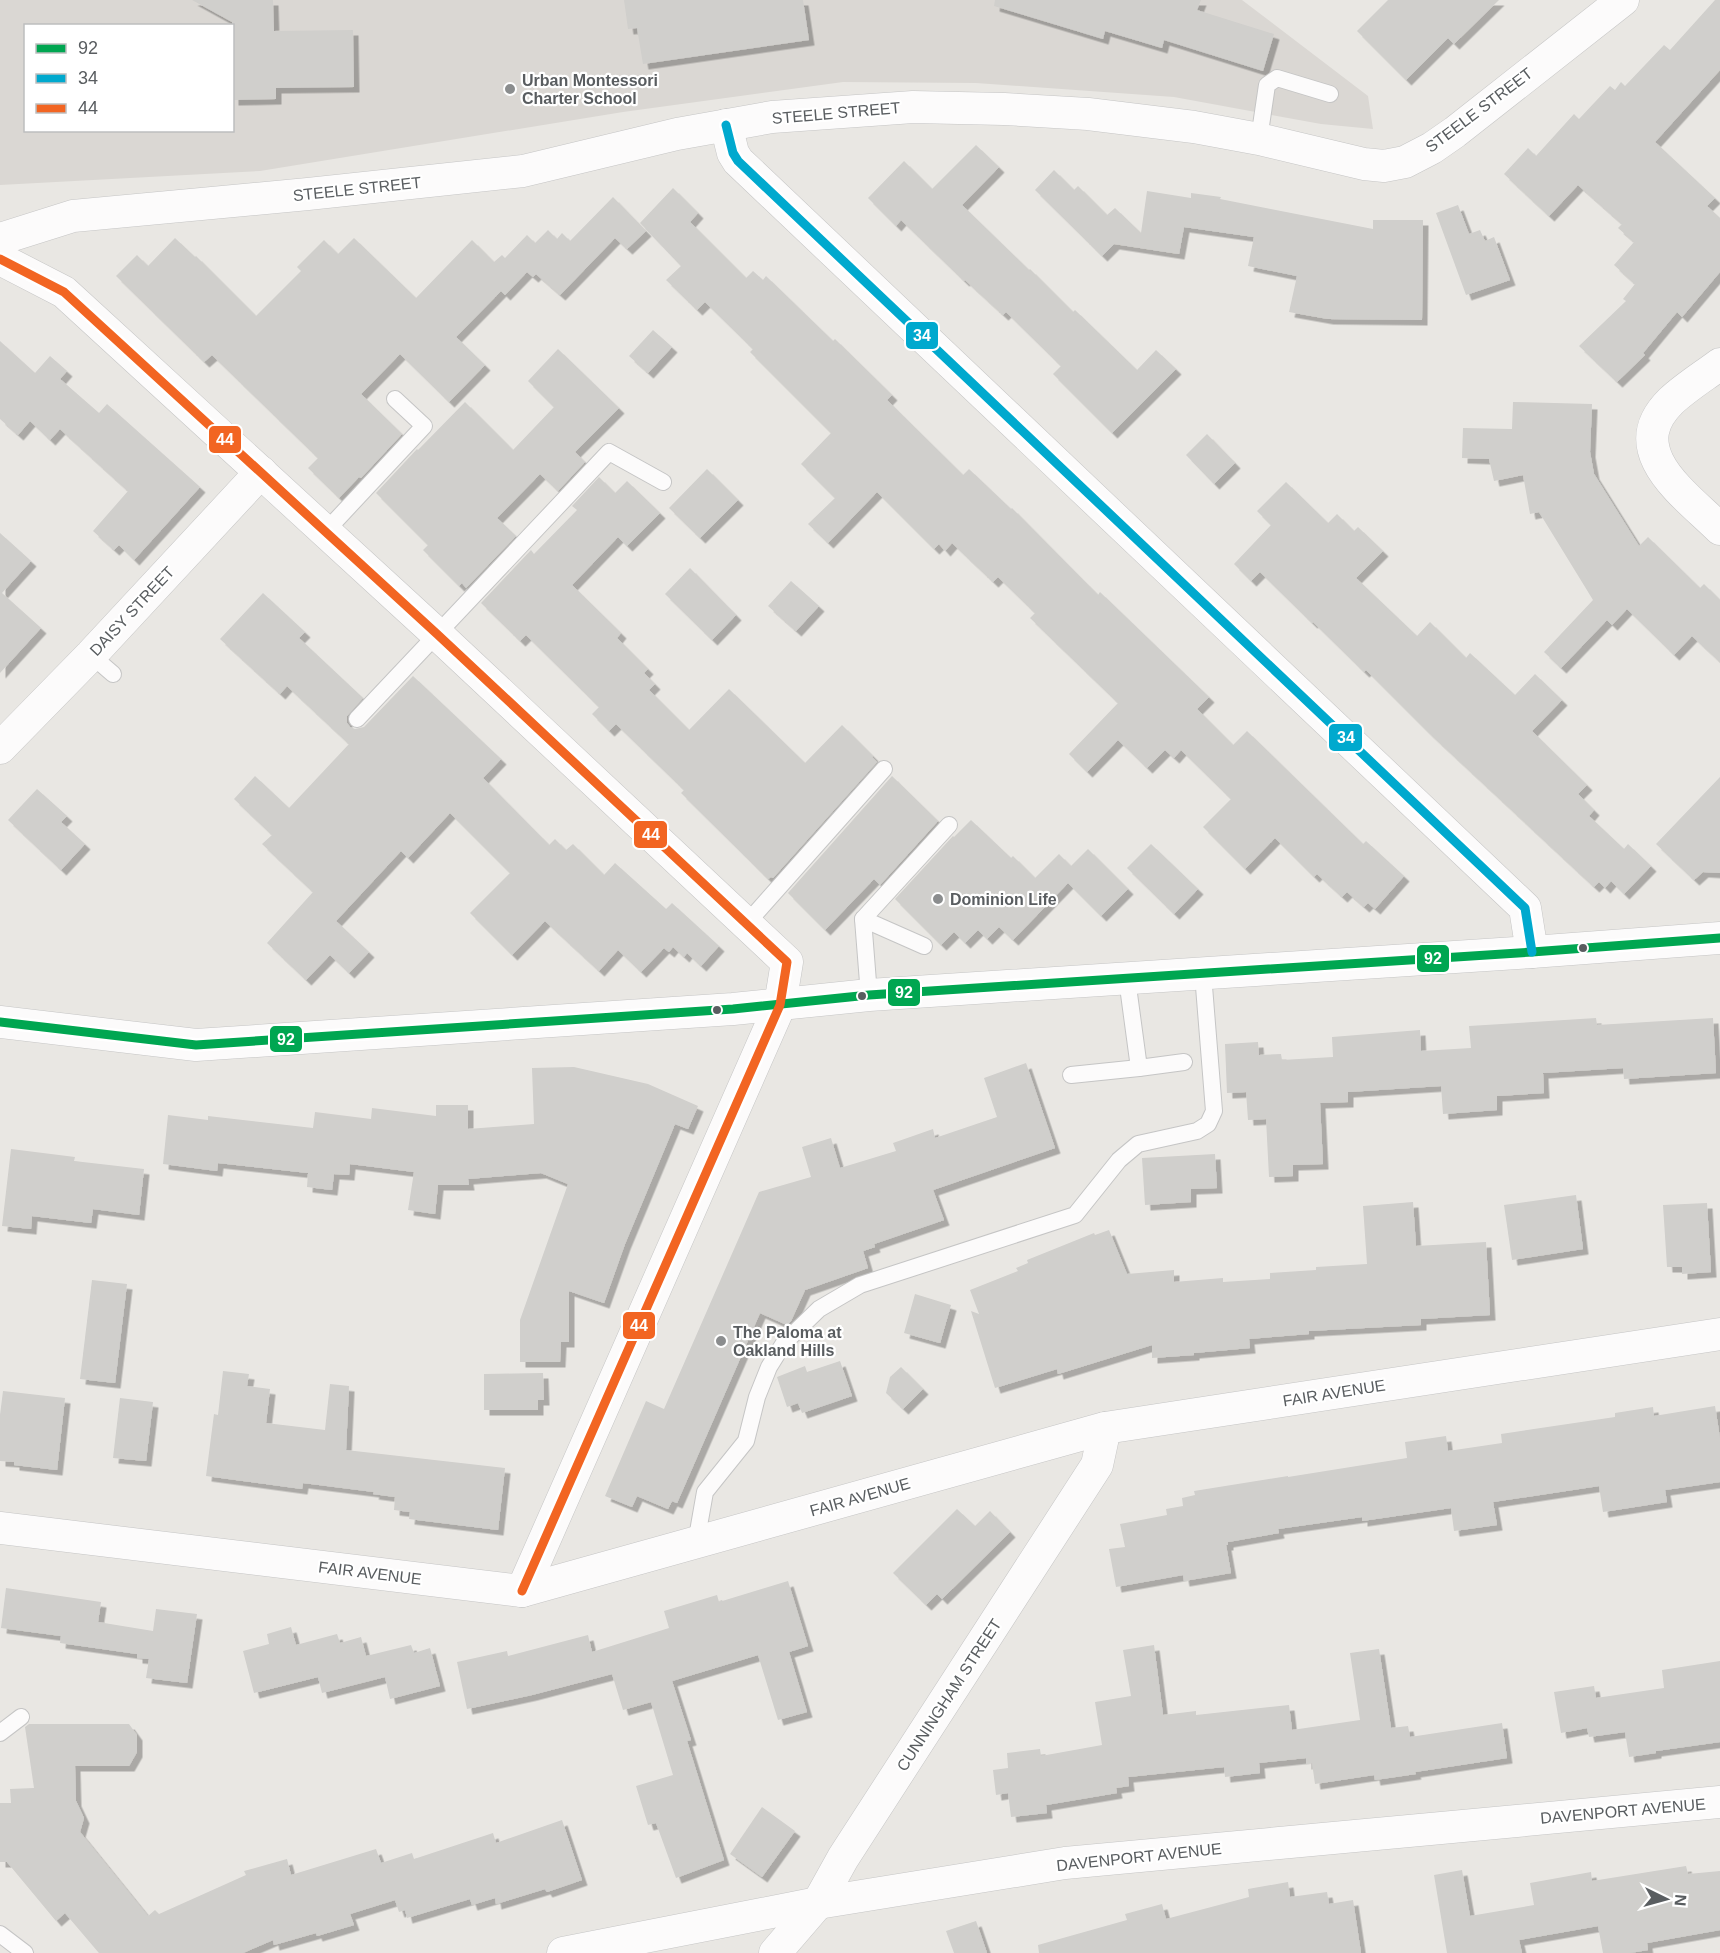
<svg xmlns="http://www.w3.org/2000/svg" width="1720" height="1953" viewBox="0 0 1720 1953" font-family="Helvetica,sans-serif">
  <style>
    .education { fill: #dad7d3; fill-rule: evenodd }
    .building { fill: #d0cfcc; filter: url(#shadow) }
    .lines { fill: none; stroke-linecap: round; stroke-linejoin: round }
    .service-casing { stroke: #c5c5c5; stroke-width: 18 }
    .minor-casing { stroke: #c5c5c5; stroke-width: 33 }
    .service { stroke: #fcfbfb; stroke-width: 16 }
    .minor { stroke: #fcfbfb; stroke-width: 32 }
    .bus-1-casing { stroke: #fff; stroke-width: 14 }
    .bus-2-casing { stroke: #fff; stroke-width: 14 }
    .bus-3-casing { stroke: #fff; stroke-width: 14 }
    .bus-1 { stroke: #00a651; stroke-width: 9 }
    .bus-2 { stroke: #00a9ce; stroke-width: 9 }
    .bus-3 { stroke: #f26522; stroke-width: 9 }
    .poi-dot { fill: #8b8d8e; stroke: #fff; stroke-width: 2 }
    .bus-dot { fill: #595d60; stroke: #fff; stroke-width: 2 }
    .labels { text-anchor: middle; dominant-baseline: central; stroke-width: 4.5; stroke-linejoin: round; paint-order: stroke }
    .poi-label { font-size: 16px; font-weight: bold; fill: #595d60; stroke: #fff; text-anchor: start }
    .street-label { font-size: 16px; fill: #595d60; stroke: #fff }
    .line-badge { stroke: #fff; stroke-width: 2 }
    .badge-label { font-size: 16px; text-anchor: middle; font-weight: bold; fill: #fff }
  </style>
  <defs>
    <filter id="shadow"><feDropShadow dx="5.5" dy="5.5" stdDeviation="0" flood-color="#0004"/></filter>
  </defs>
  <rect width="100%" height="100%" fill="#e9e7e3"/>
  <!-- education -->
  <path class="education" d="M 0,0 L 1242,0 L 1368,96 L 1373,129 L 1321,124 L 1174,97 L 976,83 L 843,82 L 623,112 L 260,171 L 0,185 ZM 26,26 L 232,26 L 232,130 L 26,130 Z"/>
  <!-- building -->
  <g class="building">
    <polygon points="192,0 273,0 274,31 353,30 354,87 276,88 276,99 233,100 232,22"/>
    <polygon points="624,0 803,0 809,40 643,64 637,28 628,29"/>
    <polygon points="995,0 1201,0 1197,10 1274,34 1263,71 1164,40 1162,48 1105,31 1103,39 994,6"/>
    <polygon points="1388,0 1499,0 1454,44 1448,38 1406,80 1357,31"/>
    <polygon points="1715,0 1720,0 1720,70 1655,142 1715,198 1707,206 1720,218 1720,272 1682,317 1677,312 1643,353 1645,355 1617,382 1579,346 1626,301 1623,299 1635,284 1614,265 1634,242 1618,228 1622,224 1578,185 1549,216 1504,174 1528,148 1536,156 1574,114 1579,119 1610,86 1615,90 1621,82 1625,86 1664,45 1670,50"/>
    <polygon points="976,145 999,167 962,205 1029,270 1030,269 1073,312 1075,310 1137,370 1156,350 1176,369 1112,433 1053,374 1061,366 1006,312 1003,315 965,280 964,281 901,220 896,226 868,198 904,161 932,189"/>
    <polygon points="1054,170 1074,190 1078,186 1107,215 1115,208 1141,233 1147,191 1191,198 1191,193 1221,197 1220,199 1373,229 1373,220 1423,220 1422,320 1328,319 1289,312 1297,276 1248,266 1254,237 1184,227 1179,254 1114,244 1102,256 1035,190"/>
    <polygon points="673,188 698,213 690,222 746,278 753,271 763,280 766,276 833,341 835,339 892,395 887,400 963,475 969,469 1011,509 1012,508 1098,595 1100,592 1209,697 1197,709 1233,745 1247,731 1363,844 1366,841 1404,876 1375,909 1368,903 1364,907 1347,892 1342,897 1317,874 1314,877 1275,838 1245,869 1203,827 1231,799 1181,750 1174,758 1165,750 1147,768 1118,740 1087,772 1069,754 1118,703 1030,618 1035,613 998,577 993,582 952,543 945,551 939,544 934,549 877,492 828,543 808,524 835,498 801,464 831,433 750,352 753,349 705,302 697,310 666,280 681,266 640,223"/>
    <polygon points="613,197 646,231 627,249 615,238 560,295 536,274 533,277 527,272 505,295 501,291 456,337 485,365 449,402 400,354 361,394 402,434 361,478 359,477 339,498 308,468 318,458 212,355 204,362 116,276 137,255 148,266 175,238 195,257 196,256 256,316 301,271 297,267 324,240 338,254 354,238 416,298 472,240 494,262 502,255 505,258 527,235 535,243 548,230 557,239 562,233 570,241"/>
    <polygon points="1458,205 1469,234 1480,230 1485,241 1494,237 1510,280 1466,295 1436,213"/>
    <polygon points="653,330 672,347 648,373 629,356"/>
    <polygon points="0,341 35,373 50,356 67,371 60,379 99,413 107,404 200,487 134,560 119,545 114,550 93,531 128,491 60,429 50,440 30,421 18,435 0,419"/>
    <polygon points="558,349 619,408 575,452 585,462 558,491 540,474 497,518 516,536 466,588 462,583 459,586 423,550 428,545 376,493 417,449 418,450 465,402 513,450 554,407 528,381"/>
    <polygon points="1513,402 1592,404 1590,452 1594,474 1639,546 1648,537 1700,588 1704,584 1720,600 1720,662 1692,636 1674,655 1627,609 1612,625 1607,620 1561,668 1544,652 1593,600 1539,512 1530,514 1523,475 1494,481 1489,459 1462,458 1463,428 1512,429"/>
    <polygon points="1207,434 1235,463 1214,484 1186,455"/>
    <polygon points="707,469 738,500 700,538 669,508"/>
    <polygon points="599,477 615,493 627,481 660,513 627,546 618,537 572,585 621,633 617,638 648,669 644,673 655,684 649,690 689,730 729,689 805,763 842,725 873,756 872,757 877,762 773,878 771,877 768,879 681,793 684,790 616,724 609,731 592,714 599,707 526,635 520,641 481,603 531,550 534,554 577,510 572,506"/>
    <polygon points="1286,482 1328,523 1337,514 1354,531 1358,527 1383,551 1356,578 1417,636 1430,622 1466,658 1470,653 1515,695 1535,674 1562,700 1532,731 1587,785 1578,794 1594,810 1589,816 1624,849 1628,844 1651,866 1624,894 1611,881 1605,888 1599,882 1594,887 1429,733 1366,670 1364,672 1313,622 1312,623 1260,572 1251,581 1234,564 1271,525 1257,511"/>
    <polygon points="0,533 31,561 2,593 41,628 0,673"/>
    <polygon points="690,568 736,615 712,640 665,594"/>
    <polygon points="791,581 819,606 796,631 768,606"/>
    <polygon points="263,593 305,632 299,638 363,698 347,716 347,723 350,727 355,729 364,727 413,676 501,759 483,778 549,845 555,839 566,850 573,844 604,875 615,863 666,909 672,903 719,946 701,966 687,953 684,957 673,947 669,952 664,948 641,972 618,950 599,971 545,921 512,955 470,913 510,873 450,813 408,858 401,851 336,921 369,952 349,973 330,955 306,980 267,943 313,892 262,844 272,835 234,799 255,776 289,808 349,744 287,686 280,694 220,639"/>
    <polygon points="892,776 938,821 880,885 874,879 825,930 788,893"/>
    <polygon points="1720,777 1720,873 1703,872 1694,880 1656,844"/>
    <polygon points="37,789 67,816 61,822 85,844 61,870 8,820"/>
    <polygon points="971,820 1011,858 1013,856 1035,878 1059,854 1071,866 1088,849 1128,889 1101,916 1068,883 1013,940 999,927 987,939 978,930 965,943 954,932 941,945 895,899 953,836 954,837"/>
    <polygon points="1151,844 1198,889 1174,914 1127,868"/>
    <polygon points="1596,1018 1597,1025 1713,1018 1716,1073 1624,1079 1623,1068 1543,1073 1544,1093 1497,1096 1497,1110 1443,1114 1441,1086 1348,1092 1348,1102 1320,1103 1323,1164 1293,1165 1293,1176 1269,1177 1266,1119 1248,1120 1246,1092 1227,1093 1225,1044 1258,1042 1259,1055 1281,1054 1282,1060 1333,1057 1332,1037 1420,1030 1421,1051 1471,1048 1469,1026"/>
    <polygon points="1026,1063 1055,1148 933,1190 944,1220 874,1244 875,1247 863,1251 868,1268 805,1290 791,1321 787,1325 760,1313 677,1503 672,1501 668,1509 637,1496 632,1507 605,1496 646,1401 664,1409 759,1192 811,1177 802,1147 831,1138 840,1168 896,1151 893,1143 933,1129 935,1138 997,1117 984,1078"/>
    <polygon points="574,1067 648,1084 698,1106 688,1129 675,1124 625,1244 604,1303 569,1291 569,1342 561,1342 560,1362 520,1362 520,1320 568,1184 541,1173 468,1179 469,1185 438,1185 435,1214 408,1210 414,1172 350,1164 349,1175 334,1174 332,1190 307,1187 308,1173 218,1163 217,1171 163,1164 168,1115 208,1120 208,1116 313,1128 315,1112 371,1119 372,1108 436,1116 436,1105 468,1105 468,1129 534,1124 532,1068"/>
    <polygon points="11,1149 75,1157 74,1161 144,1169 139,1215 93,1209 91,1223 32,1216 31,1229 2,1226"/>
    <polygon points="1215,1154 1217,1188 1191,1189 1191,1202 1145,1205 1142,1158"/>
    <polygon points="1576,1195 1583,1249 1512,1260 1504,1205"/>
    <polygon points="1413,1202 1416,1246 1486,1242 1490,1315 1421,1319 1421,1325 1309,1331 1309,1334 1249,1339 1250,1348 1194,1353 1194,1355 1152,1358 1152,1345 1058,1374 1057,1369 995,1388 971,1311 979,1314 970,1290 1018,1271 1016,1268 1028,1263 1027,1260 1094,1233 1095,1235 1109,1230 1127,1274 1174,1270 1174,1282 1223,1278 1223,1282 1270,1279 1270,1273 1316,1270 1316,1267 1367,1264 1363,1206"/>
    <polygon points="1707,1203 1711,1272 1682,1274 1682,1267 1667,1267 1663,1205"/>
    <polygon points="92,1280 127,1284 115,1383 80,1379"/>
    <polygon points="915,1294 951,1305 940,1343 904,1333"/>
    <polygon points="840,1361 852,1396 802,1413 798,1403 787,1407 777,1377 805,1366 807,1372"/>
    <polygon points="901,1367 923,1389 903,1409 886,1393 890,1377"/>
    <polygon points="223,1371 249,1374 247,1386 270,1389 266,1423 325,1430 330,1384 349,1386 346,1450 505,1468 498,1530 409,1519 410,1512 394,1510 395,1497 373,1494 374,1492 303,1483 302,1489 206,1476 214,1414 218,1415"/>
    <polygon points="543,1373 544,1400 538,1400 538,1410 484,1410 484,1374"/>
    <polygon points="3,1391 65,1398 57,1470 14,1465 14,1462 0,1461 0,1415"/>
    <polygon points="120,1398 153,1402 146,1461 113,1458"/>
    <polygon points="1715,1406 1720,1438 1720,1482 1665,1490 1667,1502 1603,1512 1599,1486 1493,1502 1497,1525 1454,1531 1451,1508 1362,1521 1362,1517 1278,1529 1279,1533 1228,1542 1228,1545 1226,1545 1231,1573 1184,1581 1183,1575 1116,1587 1109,1549 1125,1547 1120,1524 1167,1515 1166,1509 1183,1506 1182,1498 1195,1495 1194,1491 1288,1476 1288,1477 1407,1458 1405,1442 1446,1436 1448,1451 1502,1443 1501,1434 1615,1417 1615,1413 1653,1407 1654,1416"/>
    <polygon points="957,1509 975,1526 990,1511 1010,1532 942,1599 937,1594 926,1605 893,1573"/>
    <polygon points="788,1581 808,1646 789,1652 807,1712 778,1720 758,1655 672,1681 691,1740 687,1741 724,1860 676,1878 656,1823 648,1825 636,1786 673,1775 651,1702 623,1710 612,1674 532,1695 467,1709 457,1662 507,1651 508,1656 588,1635 592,1652 669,1628 664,1611 717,1595 719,1602"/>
    <polygon points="6,1588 101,1602 98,1622 153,1631 156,1609 197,1614 187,1683 146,1678 149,1659 137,1658 137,1654 60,1643 61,1636 1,1628"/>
    <polygon points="291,1627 296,1645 337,1634 340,1643 361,1637 366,1656 411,1645 414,1653 430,1648 440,1686 390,1699 385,1677 322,1693 318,1677 254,1693 243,1651 269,1644 267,1634"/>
    <polygon points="1154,1645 1163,1715 1196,1711 1196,1715 1289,1705 1292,1730 1360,1720 1350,1653 1379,1649 1391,1728 1408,1726 1410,1737 1502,1723 1507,1758 1415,1772 1416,1774 1375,1780 1374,1775 1315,1784 1312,1763 1306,1764 1306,1758 1259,1763 1260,1773 1225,1777 1224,1767 1128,1777 1129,1786 1116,1788 1117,1793 1046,1805 1047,1813 1011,1817 1008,1793 996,1795 993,1770 1008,1768 1007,1753 1040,1749 1041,1756 1102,1745 1095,1702 1131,1696 1123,1650"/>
    <polygon points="1720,1661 1720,1742 1656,1751 1656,1753 1629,1757 1625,1732 1589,1737 1587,1728 1561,1733 1554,1692 1594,1686 1596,1698 1664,1688 1662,1670"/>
    <polygon points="29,1724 129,1724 137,1735 137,1752 129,1766 75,1766 76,1801 84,1818 80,1832 148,1916 155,1910 159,1914 246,1875 244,1871 287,1859 291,1875 376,1849 381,1863 412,1853 414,1859 493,1833 496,1843 562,1820 582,1880 547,1892 545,1889 496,1904 495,1898 472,1905 470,1899 407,1918 405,1910 399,1912 395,1900 350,1914 354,1925 317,1936 316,1933 274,1945 273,1940 243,1953 99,1953 65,1913 56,1921 7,1862 0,1862 0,1803 11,1803 10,1789 34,1788 25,1727"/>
    <polygon points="762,1807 795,1831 762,1877 730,1854"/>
    <polygon points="1686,1866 1688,1874 1720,1871 1720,1930 1647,1943 1648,1950 1630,1953 1603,1953 1598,1926 1519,1940 1522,1953 1447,1953 1434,1875 1462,1870 1470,1916 1534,1905 1530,1883 1591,1872 1592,1881"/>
    <polygon points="1288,1882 1290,1897 1327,1892 1329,1904 1353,1900 1361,1953 1039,1953 1038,1945 1127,1920 1125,1914 1162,1904 1166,1919 1249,1897 1248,1889"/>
    <polygon points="976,1921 987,1953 954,1953 946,1931"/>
  </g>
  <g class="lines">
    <!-- service casing -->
    <g class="service-casing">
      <g id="service">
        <polyline points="1259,139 1267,85 1277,78 1330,94"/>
        <polyline points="325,532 424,426 395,399"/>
        <polyline points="91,655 113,674"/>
        <polyline points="357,719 609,452 663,482"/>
        <polyline points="863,919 924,946"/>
        <polyline points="747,923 884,769"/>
        <polyline points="1127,979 1139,1068 1184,1062"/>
        <polyline points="869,995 863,919 949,825"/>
        <polyline points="1071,1075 1139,1068"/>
        <polyline points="696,1543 705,1492 746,1441 757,1397 769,1367 784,1343 819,1309 860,1285 1075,1215 1119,1160 1138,1144 1197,1131 1208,1124 1214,1111 1203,974"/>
        <polyline points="0,1733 21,1717"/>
        <polyline points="0,1934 25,1953"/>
      </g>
    </g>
    <!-- minor casing -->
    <g class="minor-casing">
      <g id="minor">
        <polyline points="726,125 733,153 738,161 1525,908 1532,952"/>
        <polyline points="0,239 73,216 308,194 523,171 677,134 772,117 913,107 1004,109 1088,114 1194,127 1259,139 1364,164 1384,166 1405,162 1432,148 1455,132 1623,0"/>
        <polyline points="0,259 64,292 437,634 787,962 780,1005 522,1591"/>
        <path d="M 1720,364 C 1704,376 1686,387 1671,401 C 1620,451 1686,495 1720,529"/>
        <polyline points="0,748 91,655 261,472"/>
        <polyline points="0,1022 196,1045 733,1009 869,995 1532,952 1720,938"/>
        <polyline points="0,1528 522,1591 1105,1428 1720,1334"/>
        <polyline points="563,1953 818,1903 1065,1863 1720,1802"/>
        <polyline points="775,1953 818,1903 843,1858 1097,1465 1105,1428"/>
      </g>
    </g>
    <!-- service -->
    <use href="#service" class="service"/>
    <!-- minor -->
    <use href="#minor" class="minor"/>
    <!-- bus-1 casing -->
    <g class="bus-1-casing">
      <polyline id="bus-1" points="0,1022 196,1045 733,1009 869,995 1532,952 1720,938"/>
    </g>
    <!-- bus-2 casing -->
    <g class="bus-2-casing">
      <polyline id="bus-2" points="726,125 733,153 738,161 1525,908 1532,952"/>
    </g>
    <!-- bus-3 casing -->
    <g class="bus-3-casing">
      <polyline id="bus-3" points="0,259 64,292 437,634 787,962 780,1005 522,1591"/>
    </g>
    <!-- bus-1 -->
    <use href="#bus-1" class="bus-1"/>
    <!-- bus-2 -->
    <use href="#bus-2" class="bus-2"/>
    <!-- bus-3 -->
    <use href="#bus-3" class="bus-3"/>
  </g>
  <!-- markers -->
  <g class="poi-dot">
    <circle cx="510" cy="89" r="6"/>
    <circle cx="938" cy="899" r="6"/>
    <circle cx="721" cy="1341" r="6"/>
  </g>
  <g class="bus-dot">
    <circle cx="1583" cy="948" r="5"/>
    <circle cx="862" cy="996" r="5"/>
    <circle cx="717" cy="1010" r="5"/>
  </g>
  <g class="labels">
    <!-- poi labels -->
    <g class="poi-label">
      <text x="522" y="80">Urban Montessori<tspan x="522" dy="18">Charter School</tspan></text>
      <text x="950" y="899">Dominion Life</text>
      <text x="733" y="1332">The Paloma at<tspan x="733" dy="18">Oakland Hills</tspan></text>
    </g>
    <!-- street labels -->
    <g class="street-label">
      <text transform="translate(1479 110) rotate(-37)">STEELE STREET</text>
      <text transform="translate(836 113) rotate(-5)">STEELE STREET</text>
      <text transform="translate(357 189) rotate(-6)">STEELE STREET</text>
      <text transform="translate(132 611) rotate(-47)">DAISY STREET</text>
      <text transform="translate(1334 1393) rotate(-9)">FAIR AVENUE</text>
      <text transform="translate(860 1497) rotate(-16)">FAIR AVENUE</text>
      <text transform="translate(370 1573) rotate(7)">FAIR AVENUE</text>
      <text transform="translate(949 1695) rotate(-57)">CUNNINGHAM STREET</text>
      <text transform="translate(1623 1811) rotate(-5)">DAVENPORT AVENUE</text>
      <text transform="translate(1139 1857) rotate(-6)">DAVENPORT AVENUE</text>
    </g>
  </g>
  <g class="line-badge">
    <rect x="905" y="321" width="34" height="29" rx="6" fill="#00a9ce"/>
    <rect x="208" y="425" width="34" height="29" rx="6" fill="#f26522"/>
    <rect x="1328" y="723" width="35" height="29" rx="6" fill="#00a9ce"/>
    <rect x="633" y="820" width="35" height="29" rx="6" fill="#f26522"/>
    <rect x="1416" y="944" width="34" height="29" rx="6" fill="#00a651"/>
    <rect x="887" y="978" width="34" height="29" rx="6" fill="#00a651"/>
    <rect x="269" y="1025" width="34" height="28" rx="6" fill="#00a651"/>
    <rect x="622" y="1311" width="34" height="29" rx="6" fill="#f26522"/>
  </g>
  <g class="badge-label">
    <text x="922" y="341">34</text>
    <text x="225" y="445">44</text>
    <text x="1346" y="743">34</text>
    <text x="651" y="840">44</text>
    <text x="1433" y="964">92</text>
    <text x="904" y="998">92</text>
    <text x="286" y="1045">92</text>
    <text x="639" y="1331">44</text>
  </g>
  <!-- legend -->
  <rect x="24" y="24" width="210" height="108" fill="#ffffff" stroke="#bdbebf" stroke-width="1.5"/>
  <rect x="36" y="44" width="30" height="9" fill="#00a651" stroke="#bdbebf" stroke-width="1.5"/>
  <text x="78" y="54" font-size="18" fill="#595d60">92</text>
  <rect x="36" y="74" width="30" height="9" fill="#00a9ce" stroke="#bdbebf" stroke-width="1.5"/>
  <text x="78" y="84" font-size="18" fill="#595d60">34</text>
  <rect x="36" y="104" width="30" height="9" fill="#f26522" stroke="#bdbebf" stroke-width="1.5"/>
  <text x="78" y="114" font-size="18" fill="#595d60">44</text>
  <!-- north arrow -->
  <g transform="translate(1666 1899) rotate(95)" stroke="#ffffff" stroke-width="4.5" paint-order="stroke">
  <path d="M0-4.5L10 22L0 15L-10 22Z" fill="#595d60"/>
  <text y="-9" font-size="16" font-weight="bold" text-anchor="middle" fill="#595d60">N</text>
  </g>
</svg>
